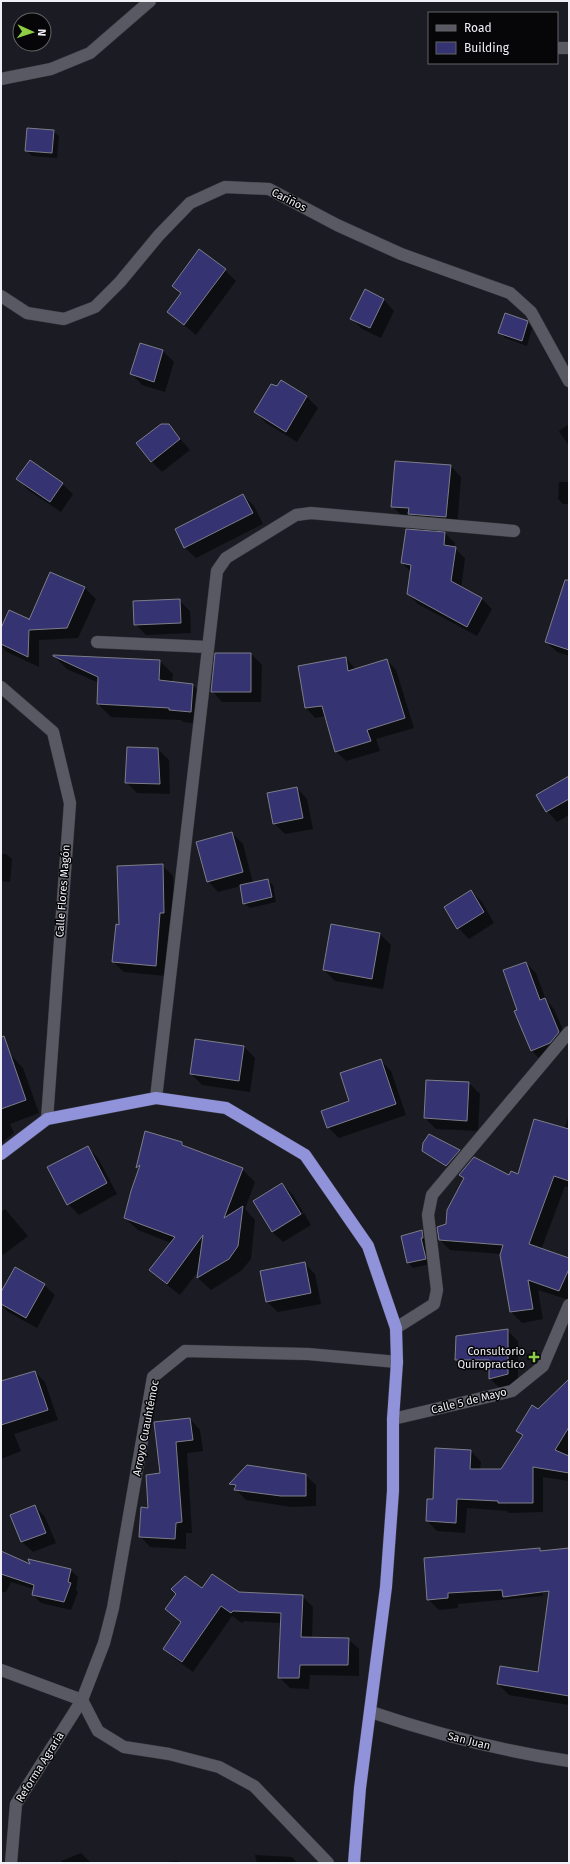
<svg xmlns="http://www.w3.org/2000/svg" width="570" height="1864" viewBox="0 0 570 1864" font-family="'Fira Sans',sans-serif">
  <style>
    .shadow { fill: #0007 }
    .building { fill: #363373; stroke: #7c7d87 }
    .lines { fill: none; stroke-linecap: round; stroke-linejoin: round }
    .minor-casing { stroke: #35353b; stroke-width: 13 }
    .trunk-casing { stroke: #35353b; stroke-width: 13 }
    .minor { stroke: #585963; stroke-width: 12 }
    .trunk { stroke: #9092da; stroke-width: 12 }
    .poi-dot { fill: #8dce44; stroke: #060609; stroke-width: 1.5 }
    .labels { text-anchor: middle; dominant-baseline: central; stroke-width: 3; stroke-linejoin: round; paint-order: stroke }
    .street-label { font-size: 11px; fill: #efeff5; stroke: #060609 }
    .poi-label { font-size: 11px; fill: #efeff5; stroke: #060609; text-anchor: end }
  </style>
  <rect width="100%" height="100%" fill="#1a1b23"/>
  <!-- shadow -->
  <g class="shadow">
    <polygon points="53,131 59,136 57,158 32,156 26,150"/>
    <polygon points="225,270 236,281 196,335 168,312"/>
    <polygon points="365,291 384,300 394,311 381,338 362,329 351,318"/>
    <polygon points="527,322 532,328 527,346 505,338 499,332"/>
    <polygon points="140,344 163,351 174,362 165,392 142,385 132,374"/>
    <polygon points="281,381 307,397 318,408 297,442 266,423 256,412 278,387"/>
    <polygon points="569,424 569,446 559,431"/>
    <polygon points="168,425 190,450 162,472 151,461"/>
    <polygon points="451,466 461,477 457,528 403,517 392,506"/>
    <polygon points="18,479 62,484 73,494 61,512 28,490"/>
    <polygon points="559,482 569,482 569,504 563,504 558,499"/>
    <polygon points="243,495 254,506 263,524 196,558 185,548 176,530"/>
    <polygon points="445,533 455,543 454,548 465,558 461,588 482,599 492,609 477,636 418,604 408,594 411,572 402,563"/>
    <polygon points="51,573 85,588 96,599 78,638 39,640 39,667 7,652 1,646 1,630 29,621"/>
    <polygon points="179,600 190,611 191,633 146,635 135,624"/>
    <polygon points="569,611 569,656 557,652 546,642"/>
    <polygon points="251,654 262,665 261,702 222,702 212,691"/>
    <polygon points="54,656 160,661 173,674 172,683 193,685 206,698 203,724 183,722 181,720 111,717 98,704 99,683 67,669"/>
    <polygon points="346,658 356,670 387,660 396,670 414,728 376,739 380,751 346,761 336,751 326,716 315,718 306,708 299,667"/>
    <polygon points="158,749 169,760 170,794 137,793 126,782"/>
    <polygon points="569,777 569,815 557,822 547,811"/>
    <polygon points="297,788 307,799 313,829 285,834 274,823"/>
    <polygon points="232,833 243,844 253,883 267,880 273,885 276,902 250,908 244,903 241,886 218,892 208,881"/>
    <polygon points="1,854 6,854 12,859 10,882 1,881"/>
    <polygon points="162,865 173,876 175,923 166,976 124,972 113,962 120,926"/>
    <polygon points="471,891 482,902 494,923 469,939 458,928"/>
    <polygon points="380,934 391,945 383,989 335,981 324,970"/>
    <polygon points="526,963 536,973 546,1000 554,1009 568,1042 541,1060 532,1051 518,1011"/>
    <polygon points="196,1040 244,1047 255,1058 250,1092 202,1085 191,1074"/>
    <polygon points="10,1054 23,1068 39,1113 10,1124 14,1133 1,1143 1,1057"/>
    <polygon points="380,1060 391,1071 406,1115 339,1138 328,1127 351,1101"/>
    <polygon points="427,1081 469,1083 480,1094 478,1131 436,1129 425,1118"/>
    <polygon points="569,1115 569,1188 565,1186 541,1250 569,1259 569,1300 538,1290 543,1319 522,1323 511,1312 501,1254 450,1250 439,1239 447,1225 465,1179 460,1174 519,1175 564,1129"/>
    <polygon points="145,1132 182,1143 187,1148 242,1169 255,1182 245,1209 255,1220 251,1259 241,1271 211,1290 198,1278 200,1269 180,1295 163,1282 151,1270 171,1243 138,1230 125,1218 140,1170 137,1167"/>
    <polygon points="429,1135 460,1151 465,1156 452,1171 429,1156 423,1151"/>
    <polygon points="87,1147 98,1158 117,1194 79,1215 68,1204"/>
    <polygon points="282,1184 293,1195 303,1212 274,1230 274,1232 304,1213 311,1225 283,1242 272,1232 254,1201"/>
    <polygon points="5,1209 28,1236 3,1255 1,1253 1,1212"/>
    <polygon points="422,1231 427,1237 428,1243 425,1243 430,1264 413,1268 408,1263"/>
    <polygon points="304,1263 315,1274 321,1304 278,1312 267,1302"/>
    <polygon points="44,1285 55,1295 37,1328 8,1312 1,1305 1,1294"/>
    <polygon points="508,1331 518,1341 518,1385 501,1389 490,1379 490,1370 467,1370 456,1359"/>
    <polygon points="35,1372 45,1382 58,1420 14,1434 21,1451 1,1459 1,1383"/>
    <polygon points="569,1380 569,1453 567,1456 569,1457 569,1481 543,1477 543,1512 509,1513 507,1511 467,1508 465,1533 437,1531 427,1521 428,1500 434,1500 471,1451 481,1462 480,1470 502,1470 523,1437 517,1430"/>
    <polygon points="190,1419 200,1430 203,1451 187,1453 192,1533 186,1533 186,1549 150,1547 140,1536 161,1474 155,1423"/>
    <polygon points="247,1466 305,1475 316,1485 316,1506 292,1507 246,1500 231,1484"/>
    <polygon points="35,1506 45,1517 56,1543 33,1552 22,1542"/>
    <polygon points="1,1556 31,1566 70,1570 78,1577 76,1590 78,1592 71,1610 41,1603 33,1595 34,1589 11,1582 6,1592 1,1592"/>
    <polygon points="543,1560 543,1596 458,1604 458,1608 439,1610 428,1599"/>
    <polygon points="203,1589 238,1593 302,1596 313,1607 312,1638 348,1639 359,1649 359,1676 310,1675 309,1689 290,1688 279,1677 281,1623 244,1621 242,1623 232,1616 193,1672 175,1659 164,1649 182,1623 166,1609"/>
    <polygon points="569,1610 569,1705 509,1695 498,1684 539,1673"/>
    <polygon points="81,1853 91,1863 62,1863 61,1861"/>
    <polygon points="255,1855 292,1857 297,1863 257,1863"/>
    <polygon points="178,1861 180,1863 154,1863"/>
  </g>
  <!-- building -->
  <g class="building">
    <polygon points="27,128 54,130 52,153 25,151"/>
    <polygon points="199,249 226,269 184,325 167,312 181,293 172,286"/>
    <polygon points="365,289 384,299 370,328 350,319"/>
    <polygon points="505,313 528,321 522,341 498,333"/>
    <polygon points="140,343 163,350 154,382 130,374"/>
    <polygon points="281,380 307,396 286,432 254,412 271,384 277,386"/>
    <polygon points="161,424 169,424 180,439 151,462 136,443"/>
    <polygon points="30,460 63,483 50,502 16,479"/>
    <polygon points="395,461 451,465 446,517 408,514 409,508 391,507"/>
    <polygon points="243,494 253,513 184,548 175,529"/>
    <polygon points="406,529 445,532 444,545 456,547 451,581 482,598 467,627 407,594 411,565 401,563"/>
    <polygon points="50,572 85,587 67,628 29,630 28,657 1,644 1,628 9,610 29,619 29,620"/>
    <polygon points="565,580 569,580 569,650 545,642"/>
    <polygon points="180,599 181,623 134,625 133,601"/>
    <polygon points="215,653 251,653 251,692 211,692"/>
    <polygon points="53,655 160,660 159,680 193,684 191,712 169,710 169,708 97,704 98,677 53,656"/>
    <polygon points="346,657 348,671 387,659 405,718 367,730 371,741 335,752 322,706 305,708 298,666"/>
    <polygon points="127,747 158,748 160,784 125,783"/>
    <polygon points="569,776 569,799 546,812 536,795"/>
    <polygon points="297,787 303,818 273,824 267,793"/>
    <polygon points="232,832 243,872 207,882 196,842"/>
    <polygon points="163,864 164,913 160,913 156,966 112,962 116,924 119,925 117,866"/>
    <polygon points="268,879 272,897 243,904 240,885"/>
    <polygon points="471,890 484,912 457,929 444,907"/>
    <polygon points="331,924 380,933 372,979 323,970"/>
    <polygon points="526,962 540,1000 545,998 559,1032 550,1043 531,1051 514,1011 517,1010 503,970"/>
    <polygon points="4,1036 26,1100 1,1109 1,1037"/>
    <polygon points="195,1039 244,1046 239,1081 190,1074"/>
    <polygon points="381,1059 396,1104 327,1128 321,1111 349,1101 340,1073"/>
    <polygon points="426,1080 469,1082 467,1121 424,1118"/>
    <polygon points="534,1119 569,1129 569,1181 554,1176 529,1244 569,1258 569,1269 559,1291 528,1280 533,1309 510,1312 500,1255 503,1245 439,1240 437,1227 446,1224 447,1210 464,1178 459,1175 474,1157 509,1175 511,1171 518,1174"/>
    <polygon points="145,1131 182,1142 182,1145 243,1168 224,1218 243,1206 238,1246 229,1259 197,1278 203,1235 167,1284 149,1270 175,1237 124,1218 131,1191 140,1165 136,1168"/>
    <polygon points="429,1134 460,1150 446,1166 422,1151 423,1143"/>
    <polygon points="88,1146 107,1183 67,1205 47,1167"/>
    <polygon points="282,1183 301,1214 272,1232 253,1201"/>
    <polygon points="422,1230 423,1238 421,1238 426,1259 407,1263 401,1236"/>
    <polygon points="305,1262 311,1293 266,1302 260,1271"/>
    <polygon points="15,1267 45,1284 26,1318 1,1304 1,1292"/>
    <polygon points="508,1329 508,1374 489,1379 489,1360 455,1360 456,1336"/>
    <polygon points="35,1371 48,1410 1,1425 1,1381"/>
    <polygon points="569,1379 569,1427 555,1450 569,1456 569,1473 533,1467 533,1503 498,1503 498,1501 457,1499 456,1523 426,1521 427,1499 433,1499 435,1448 471,1450 470,1469 501,1469 523,1435 516,1431 532,1405 538,1409"/>
    <polygon points="190,1418 193,1440 176,1442 182,1522 176,1523 175,1539 139,1537 141,1507 148,1508 146,1475 160,1473 154,1422"/>
    <polygon points="247,1465 306,1474 306,1496 281,1496 234,1490 236,1485 229,1484"/>
    <polygon points="35,1505 46,1533 21,1542 10,1515"/>
    <polygon points="540,1548 540,1551 569,1548 569,1696 497,1684 500,1666 538,1672 549,1591 503,1597 502,1590 448,1593 448,1598 427,1600 424,1558"/>
    <polygon points="1,1551 30,1564 28,1559 71,1569 68,1582 71,1583 64,1602 32,1595 34,1585 1,1574"/>
    <polygon points="212,1574 239,1592 303,1595 301,1637 349,1638 348,1665 300,1665 299,1678 278,1678 281,1613 233,1611 231,1613 221,1606 182,1662 163,1649 181,1622 165,1609 176,1594 171,1589 185,1576 202,1588"/>
  </g>
  <g class="lines">
    <!-- minor casing -->
    <g class="minor-casing">
      <g id="minor">
        <polyline points="557,48 569,48"/>
        <polyline points="1,79 51,69 90,53 150,1"/>
        <polyline points="1,296 27,313 64,319 95,307 120,282 159,235 190,203 225,187 269,189 337,225 401,254 510,293 531,312 569,381"/>
        <polyline points="97,642 208,647"/>
        <polyline points="1,687 53,732 70,803 47,1119"/>
        <polyline points="156,1098 217,571 226,558 296,515 311,513 514,531"/>
        <polyline points="396,1328 434,1304 437,1290 428,1215 432,1195 569,1032"/>
        <polyline points="393,1419 512,1391 543,1366 569,1305"/>
        <polyline points="1,1670 82,1700 98,1731 124,1747 169,1754 219,1767 254,1786 328,1863"/>
        <path d="M 371,1712 C 436,1734 501,1751 569,1761"/>
        <polyline points="11,1863 16,1804 82,1700 104,1643 113,1608 153,1377 185,1351 308,1354 397,1362"/>
      </g>
    </g>
    <!-- trunk casing -->
    <g class="trunk-casing">
      <polyline id="trunk" points="1,1154 47,1119 156,1098 226,1108 305,1155 368,1246 396,1328 397,1362 393,1419 393,1491 386,1587 360,1788 354,1863"/>
    </g>
    <!-- minor -->
    <use href="#minor" class="minor"/>
    <!-- trunk -->
    <use href="#trunk" class="trunk"/>
  </g>
  <!-- markers -->
  <path class="poi-dot" d="M532 1351h4v4h4v4h-4v4h-4v-4h-4v-4h4z"/>
  <g class="labels">
    <!-- street labels -->
    <g class="street-label">
      <text transform="translate(289 200) rotate(27)">Cariños</text>
      <text transform="translate(63 891) rotate(-86)">Calle Flores Magón</text>
      <text transform="translate(469 1401) rotate(-14)">Calle 5 de Mayo</text>
      <text transform="translate(146 1428) rotate(-79)">Arroyo Cuauhtémoc</text>
      <text transform="translate(469 1741) rotate(14)">San Juan</text>
      <text transform="translate(40 1767) rotate(-58)">Reforma Agraria</text>
    </g>
    <!-- poi labels -->
    <g class="poi-label">
      <text x="525" y="1351">Consultorio<tspan x="525" dy="13">Quiropractico</tspan></text>
    </g>
  </g>
  <!-- border -->
  <rect width="570" height="1864" fill="none" stroke="#efeff5" stroke-width="4"/>
  <!-- legend -->
  <rect x="428" y="12" width="130" height="52" fill="#060609" stroke="#636367"/>
  <rect x="436" y="25" width="20" height="6" fill="#585963" stroke="#636367"/>
  <text x="464" y="32" font-size="12" fill="#efeff5">Road</text>
  <rect x="436" y="42" width="20" height="12" fill="#363373" stroke="#636367"/>
  <text x="464" y="52" font-size="12" fill="#efeff5">Building</text>
  <!-- north arrow -->
  <g transform="translate(32 32) rotate(93)"><circle r="19" fill="#060609" stroke="#636367"/>
  <path d="M0-3L7 15L0 10L-7 15Z" fill="#8dce44"/>
  <text y="-6" font-size="11" font-weight="bold" text-anchor="middle" fill="#efeff5">N</text>
  </g>
</svg>
